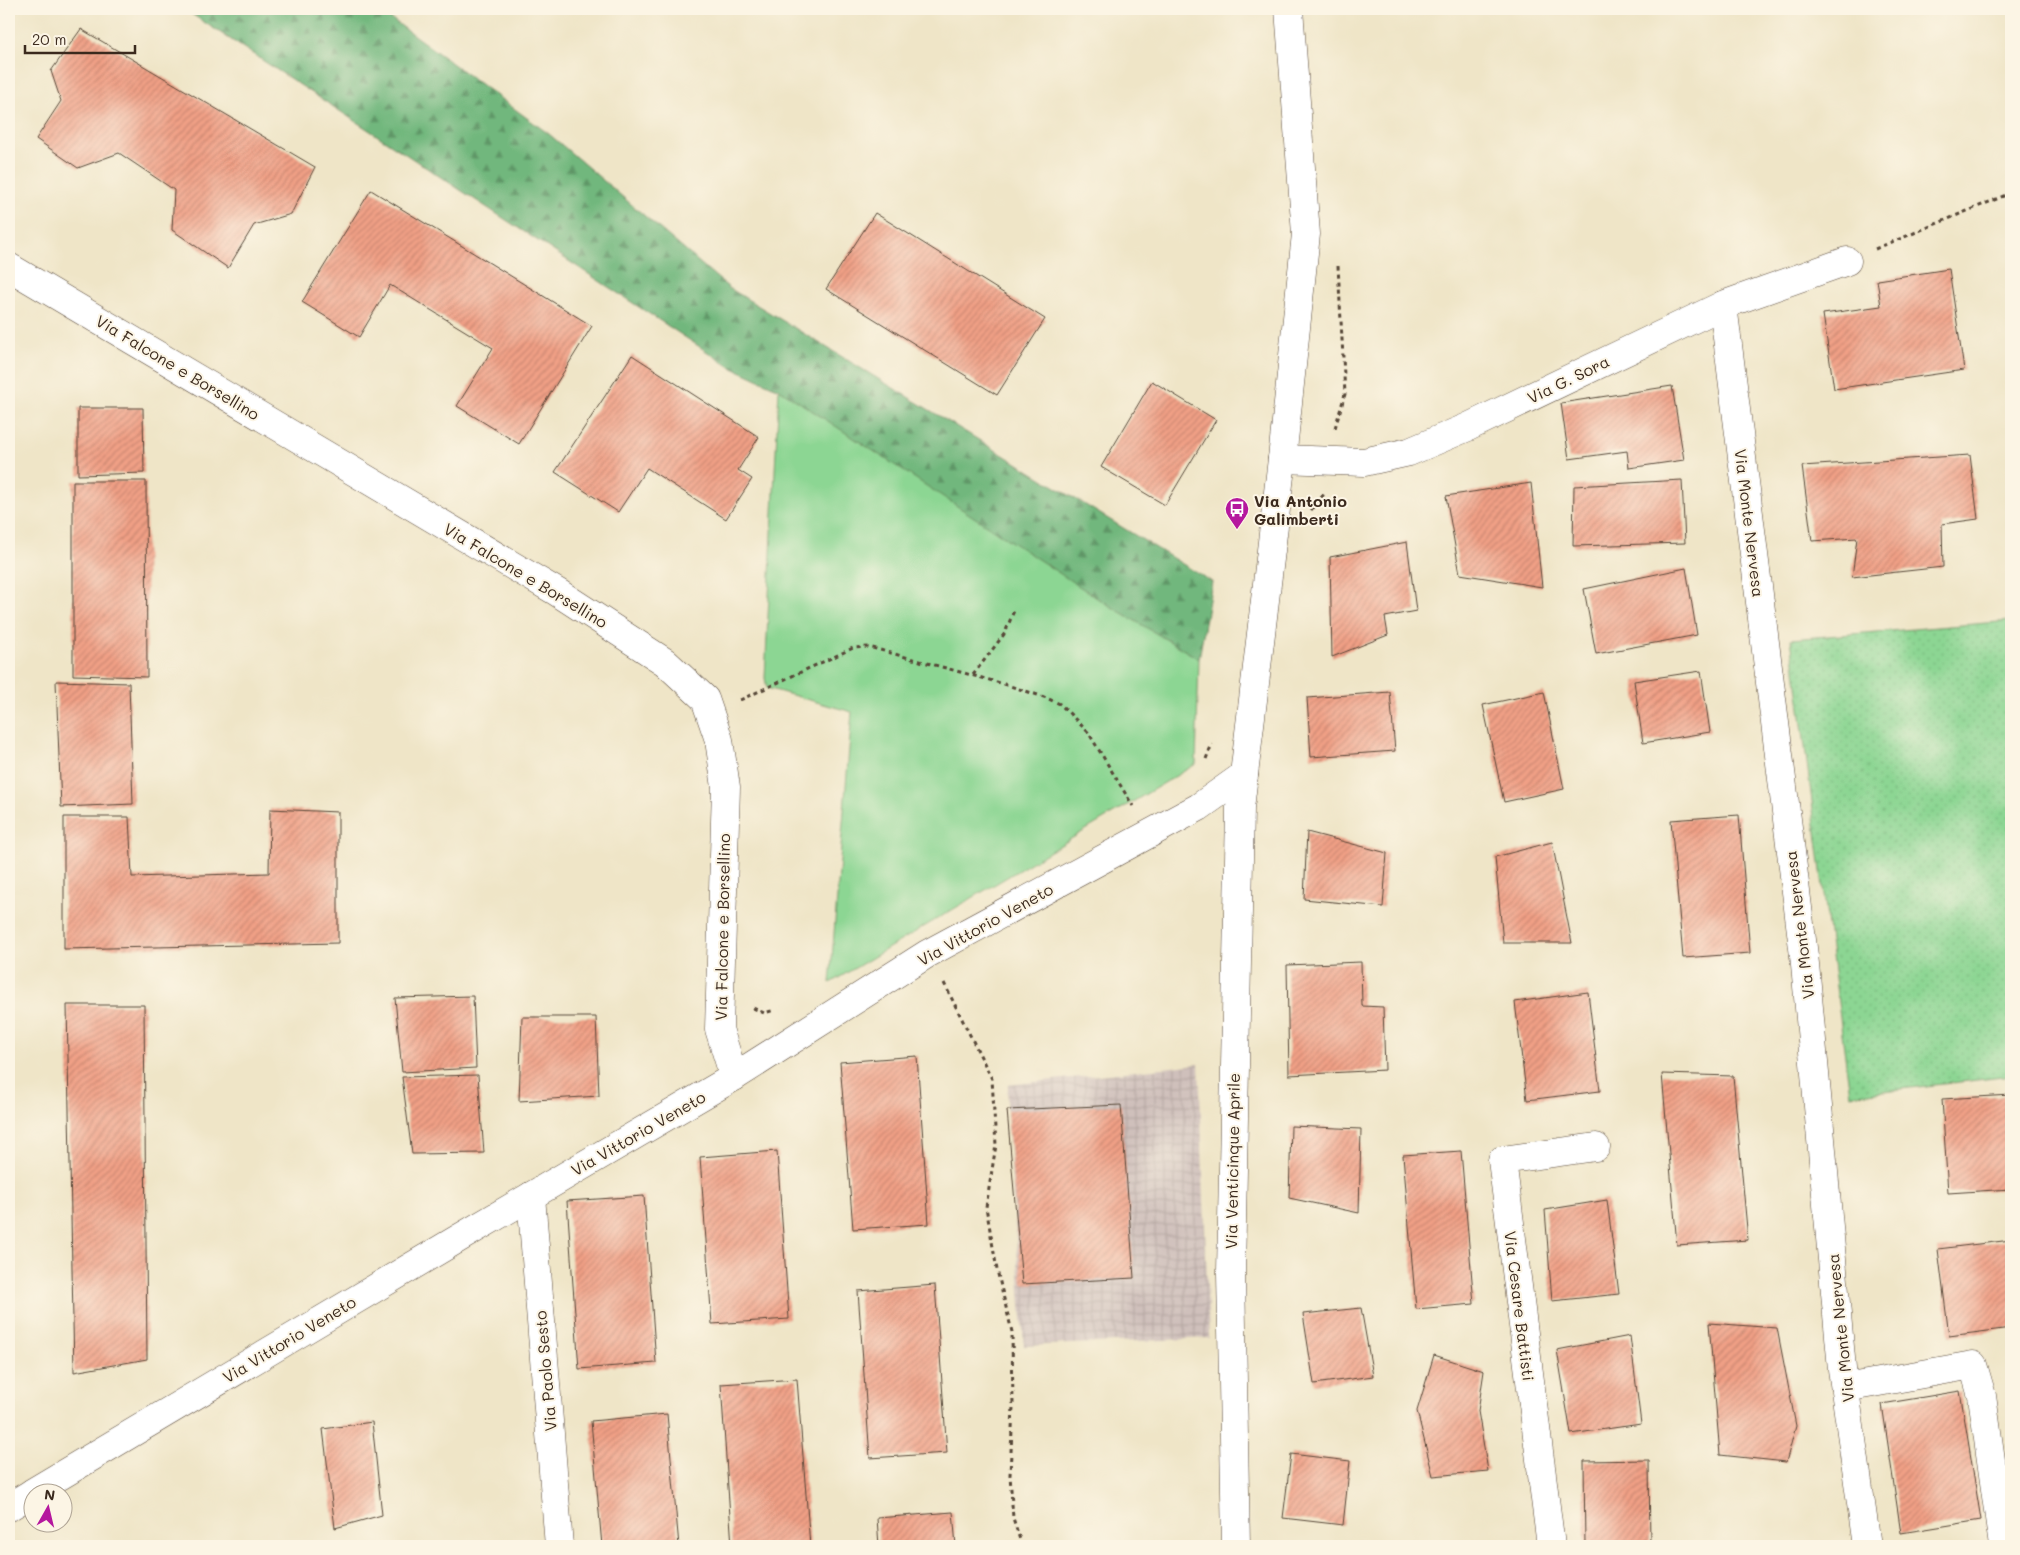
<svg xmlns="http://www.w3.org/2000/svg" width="2020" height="1555" viewBox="0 0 2020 1555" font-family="Mali,sans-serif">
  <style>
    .industrial { fill: url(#industrial-grid) }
    .grass { fill: url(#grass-dots); stroke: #648058 }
    .forest { fill: url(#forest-firs); stroke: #56704e }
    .green { fill: #8cd693; stroke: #648058 }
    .building { fill: url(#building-hatch) }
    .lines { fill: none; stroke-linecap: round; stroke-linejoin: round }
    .street-casing { stroke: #564637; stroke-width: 29 }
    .path { stroke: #564637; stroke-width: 3; stroke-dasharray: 4 4; stroke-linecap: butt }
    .street { stroke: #fff; stroke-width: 28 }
    .labels { text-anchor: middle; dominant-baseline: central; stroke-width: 4; stroke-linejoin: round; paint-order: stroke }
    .street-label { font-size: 16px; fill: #3b2a1e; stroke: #fcf5e5 }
    .poi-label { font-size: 16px; font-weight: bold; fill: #3b2a1e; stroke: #fcf5e5; text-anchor: start }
  </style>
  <defs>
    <pattern id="industrial-grid" width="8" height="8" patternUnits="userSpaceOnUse" patternTransform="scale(1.25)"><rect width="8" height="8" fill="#cfc0bb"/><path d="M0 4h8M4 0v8" fill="none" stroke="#b3a5a0"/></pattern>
    <pattern id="grass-dots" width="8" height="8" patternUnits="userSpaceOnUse" patternTransform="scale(1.25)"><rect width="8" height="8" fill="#8cd693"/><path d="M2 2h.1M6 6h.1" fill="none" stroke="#7ab87e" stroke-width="1.8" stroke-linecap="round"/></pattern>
    <pattern id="forest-firs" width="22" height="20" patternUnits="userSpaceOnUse" patternTransform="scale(1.25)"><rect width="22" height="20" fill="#71b77d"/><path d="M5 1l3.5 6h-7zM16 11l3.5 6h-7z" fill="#5e9566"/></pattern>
    <pattern id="building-hatch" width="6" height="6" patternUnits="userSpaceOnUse" patternTransform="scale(1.25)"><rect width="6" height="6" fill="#f1a086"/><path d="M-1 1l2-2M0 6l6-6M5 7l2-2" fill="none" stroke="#c4836d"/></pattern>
  </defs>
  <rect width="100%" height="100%" fill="#fcf5e5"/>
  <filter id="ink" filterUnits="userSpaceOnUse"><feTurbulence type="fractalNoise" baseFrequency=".02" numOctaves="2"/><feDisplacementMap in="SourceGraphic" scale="10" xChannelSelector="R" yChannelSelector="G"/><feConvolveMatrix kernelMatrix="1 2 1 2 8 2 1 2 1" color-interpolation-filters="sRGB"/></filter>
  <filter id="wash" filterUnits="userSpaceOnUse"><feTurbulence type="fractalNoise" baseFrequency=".0096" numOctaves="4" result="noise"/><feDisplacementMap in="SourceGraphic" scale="20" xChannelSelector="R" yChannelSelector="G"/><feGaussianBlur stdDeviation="1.12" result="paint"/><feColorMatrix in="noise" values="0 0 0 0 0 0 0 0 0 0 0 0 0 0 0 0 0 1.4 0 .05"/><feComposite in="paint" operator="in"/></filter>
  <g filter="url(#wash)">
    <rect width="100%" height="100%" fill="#efe5c7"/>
    <!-- industrial -->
    <polygon class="industrial" points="1199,1064 1209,1338 1024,1346 1007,1110 1008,1085"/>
    <!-- grass -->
    <polygon class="grass" points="2011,621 2011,1076 1850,1095 1791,639"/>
    <!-- forest -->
    <polygon class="forest" points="184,9 378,9 549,134 729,288 1212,582 1199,659 1100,600 779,389 729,366"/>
    <!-- green -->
    <polygon class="green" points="779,389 1100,600 1199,659 1196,764 830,983 852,712 767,688 765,678"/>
    <g id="blocks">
      <!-- building -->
      <g class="building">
        <polygon points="81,29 315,167 291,214 254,225 228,268 172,230 174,190 119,153 78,168 36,139 61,101 51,71"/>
        <polygon points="371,190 592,326 519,444 457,406 493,348 390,285 359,337 302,302"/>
        <polygon points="875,213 1045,319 997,395 826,289"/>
        <polygon points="1949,269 1964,370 1834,389 1823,314 1881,306 1877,280"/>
        <polygon points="632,355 759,437 738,470 752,479 726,519 647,468 618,512 555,472"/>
        <polygon points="1152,381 1216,420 1165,505 1101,467"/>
        <polygon points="1672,386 1684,460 1629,468 1627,451 1569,459 1561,403"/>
        <polygon points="78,408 143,408 144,473 78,475"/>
        <polygon points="1970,455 1978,519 1942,524 1943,567 1852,577 1857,538 1812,541 1802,466"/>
        <polygon points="1682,480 1685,543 1573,546 1574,486"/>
        <polygon points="73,481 146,481 147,677 73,675"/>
        <polygon points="1531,483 1542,587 1460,574 1446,496"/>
        <polygon points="1407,542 1416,611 1385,617 1388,635 1332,657 1330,557"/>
        <polygon points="1686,568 1697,635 1596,654 1584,589"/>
        <polygon points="1701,671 1710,732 1643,743 1634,681"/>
        <polygon points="56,681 129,683 133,804 61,807"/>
        <polygon points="1390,692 1395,751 1311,757 1307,698"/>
        <polygon points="1544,692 1564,789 1504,802 1483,705"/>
        <polygon points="270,809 338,812 338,943 64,949 64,817 129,817 132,877 269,873"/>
        <polygon points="1739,815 1750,953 1683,958 1671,820"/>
        <polygon points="1307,832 1387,853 1383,907 1304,899"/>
        <polygon points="1552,842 1572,943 1503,943 1495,857"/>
        <polygon points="1361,962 1362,1006 1383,1007 1385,1070 1289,1075 1287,965"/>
        <polygon points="1588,992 1600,1091 1527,1100 1515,1002"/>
        <polygon points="473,996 476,1068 402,1072 395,998"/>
        <polygon points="67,1005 144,1005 147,1359 74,1372"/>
        <polygon points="522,1017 596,1017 599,1096 519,1101"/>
        <polygon points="917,1056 929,1224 853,1229 840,1062"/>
        <polygon points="1662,1074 1733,1076 1748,1240 1677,1245"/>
        <polygon points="478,1075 484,1153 412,1154 402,1077"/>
        <polygon points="2011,1095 2011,1189 1948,1193 1942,1099"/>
        <polygon points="1121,1105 1134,1278 1022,1284 1007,1110"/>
        <polygon points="1291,1126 1361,1129 1359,1213 1289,1198"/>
        <polygon points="777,1151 789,1319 712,1324 700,1157"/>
        <polygon points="1461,1151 1474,1304 1416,1309 1403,1155"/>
        <polygon points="644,1196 656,1363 579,1369 567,1201"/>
        <polygon points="1607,1200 1619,1294 1552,1301 1545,1210"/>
        <polygon points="2011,1240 2011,1328 1949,1336 1938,1249"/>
        <polygon points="935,1285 947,1453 870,1458 858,1291"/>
        <polygon points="1361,1308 1373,1376 1314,1384 1303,1314"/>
        <polygon points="1709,1323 1777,1328 1796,1426 1786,1462 1720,1455"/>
        <polygon points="1630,1336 1641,1424 1571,1434 1557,1350"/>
        <polygon points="1434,1355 1484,1371 1478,1411 1488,1471 1433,1476 1417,1411"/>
        <polygon points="797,1379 810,1546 732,1546 721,1384"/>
        <polygon points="1960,1391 1981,1520 1901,1533 1882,1404"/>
        <polygon points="667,1414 679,1546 602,1546 591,1421"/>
        <polygon points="372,1422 382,1515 335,1528 323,1429"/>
        <polygon points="1291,1454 1350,1461 1343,1525 1283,1518"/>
        <polygon points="1649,1460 1650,1546 1585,1546 1584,1461"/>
        <polygon points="953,1512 956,1546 879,1546 877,1518"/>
      </g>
    </g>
  </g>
  <g filter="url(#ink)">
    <use href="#blocks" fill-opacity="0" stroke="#564637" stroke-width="1"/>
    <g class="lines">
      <!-- street casing -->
      <g class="street-casing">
        <g id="street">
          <polyline points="9,267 557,592 665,662 705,699 719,740 726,787 719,1029 734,1077"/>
          <polyline points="1723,305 1805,964 1842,1369 1867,1546"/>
          <polyline points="1282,459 1364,462 1409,452 1468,427 1723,305 1847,261"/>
          <polyline points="531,1196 559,1546"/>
          <polyline points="1845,1388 1973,1365 1982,1396 2003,1546"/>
          <polyline points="33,1492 461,1237 734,1077 927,954 1199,807 1244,775"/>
          <polyline points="9,1507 32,1493"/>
          <polyline points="1236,1546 1231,1273 1240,808 1282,459 1306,234 1289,9"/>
          <polyline points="1551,1546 1502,1160 1596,1147"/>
        </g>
      </g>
      <!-- path -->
      <g class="path">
        <polyline points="1875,249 2011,193"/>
        <polyline points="1335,428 1345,394 1338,266"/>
        <polyline points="1311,510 1324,494"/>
        <polyline points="973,675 1005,633 1015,608"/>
        <polyline points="740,700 853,648 869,647 1004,684 1044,697 1060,704 1088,732 1133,806"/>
        <polyline points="1206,759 1212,744"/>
        <polyline points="944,983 992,1079 996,1145 986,1207 997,1270 1012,1332 1013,1406 1010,1475 1013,1518 1022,1546"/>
        <polyline points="753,1008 764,1013 775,1010"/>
      </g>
      <!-- street -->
      <use href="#street" class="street"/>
    </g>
  </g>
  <!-- icons -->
  <defs>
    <g id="bus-pin" transform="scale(1.25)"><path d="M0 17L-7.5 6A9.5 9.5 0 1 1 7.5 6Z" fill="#b5179e" stroke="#fcf5e5"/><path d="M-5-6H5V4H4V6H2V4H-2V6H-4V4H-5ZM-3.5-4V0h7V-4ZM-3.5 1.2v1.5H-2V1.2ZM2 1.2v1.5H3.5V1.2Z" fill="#fff"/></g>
  </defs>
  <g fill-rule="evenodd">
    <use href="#bus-pin" x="1237" y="509"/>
  </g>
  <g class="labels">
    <!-- street labels -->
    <g class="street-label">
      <text transform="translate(178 367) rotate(31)">Via Falcone e Borsellino</text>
      <text transform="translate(1568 379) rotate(-26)">Via G. Sora</text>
      <text transform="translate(1750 523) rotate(83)">Via Monte Nervesa</text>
      <text transform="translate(526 575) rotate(31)">Via Falcone e Borsellino</text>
      <text transform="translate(985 924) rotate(-29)">Via Vittorio Veneto</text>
      <text transform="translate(1799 925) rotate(-97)">Via Monte Nervesa</text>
      <text transform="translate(722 927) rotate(-89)">Via Falcone e Borsellino</text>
      <text transform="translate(638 1133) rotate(-30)">Via Vittorio Veneto</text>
      <text transform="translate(1232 1161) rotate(-89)">Via Venticinque Aprile</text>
      <text transform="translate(1520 1306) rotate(83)">Via Cesare Battisti</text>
      <text transform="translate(1840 1328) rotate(-96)">Via Monte Nervesa</text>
      <text transform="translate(289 1339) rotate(-31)">Via Vittorio Veneto</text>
      <text transform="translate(545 1371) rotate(-95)">Via Paolo Sesto</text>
    </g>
    <!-- poi labels -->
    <g class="poi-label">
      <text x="1254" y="500">Via Antonio<tspan x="1254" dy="18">Galimberti</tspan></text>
    </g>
  </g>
  <!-- margin -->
  <rect width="2020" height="1555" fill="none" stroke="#fcf5e5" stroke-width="30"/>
  <!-- north arrow -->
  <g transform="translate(48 1508) rotate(8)"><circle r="24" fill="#fcf5e5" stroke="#afa495"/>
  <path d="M0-4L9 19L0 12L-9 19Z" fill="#b5179e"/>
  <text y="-8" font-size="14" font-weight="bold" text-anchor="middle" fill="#3b2a1e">N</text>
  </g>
  <!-- scale -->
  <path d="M25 45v8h110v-8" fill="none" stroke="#3b2a1e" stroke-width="2.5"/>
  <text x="32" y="45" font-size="15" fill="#3b2a1e" stroke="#fcf5e5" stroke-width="4" paint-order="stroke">20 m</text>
</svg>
